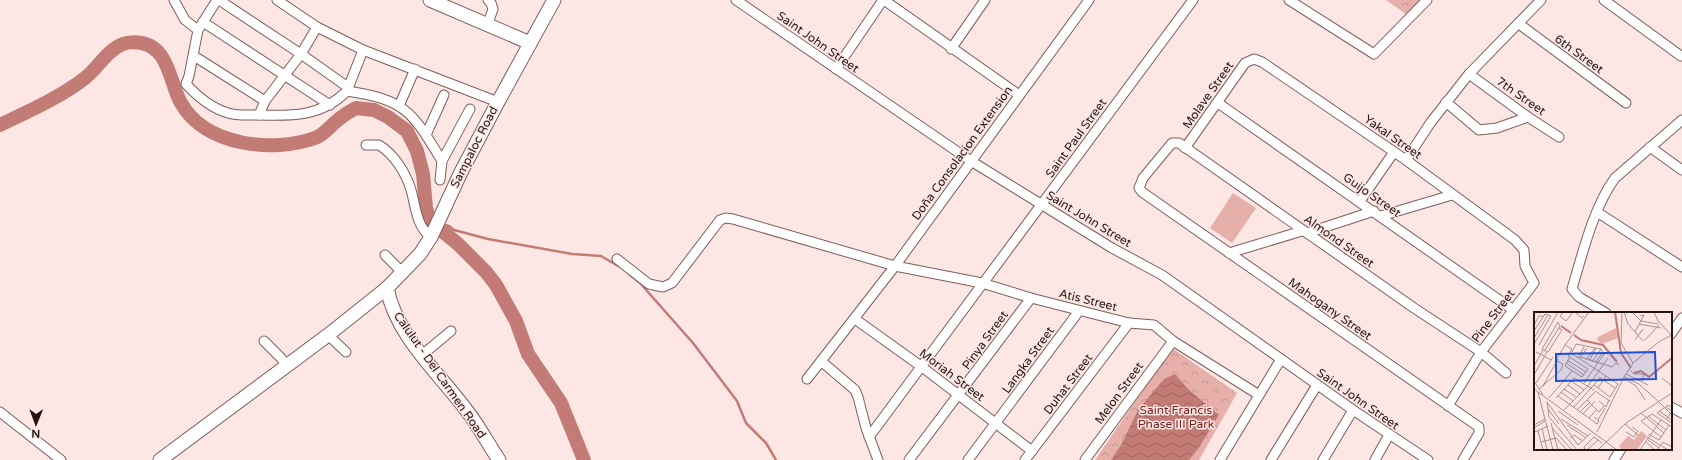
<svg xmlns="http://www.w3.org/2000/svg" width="1682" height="460" viewBox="0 0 1682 460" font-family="'Varela Round',sans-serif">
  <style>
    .grass { fill: #e7afa9 }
    .park { fill: url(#park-crowns) }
    .water { fill: url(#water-waves) }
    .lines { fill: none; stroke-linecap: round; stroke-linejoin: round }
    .stream { stroke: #c37c75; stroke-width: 2.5 }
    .river { stroke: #c37c75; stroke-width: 14 }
    .street-casing { stroke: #7d5e5b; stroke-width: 11 }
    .secondary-casing { stroke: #7d5e5b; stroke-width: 15 }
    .street { stroke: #fff; stroke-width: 9 }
    .secondary { stroke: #fff; stroke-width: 13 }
    .labels { text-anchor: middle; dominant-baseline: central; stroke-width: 3; stroke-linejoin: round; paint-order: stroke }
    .street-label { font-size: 12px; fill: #221615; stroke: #fde7e4 }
    .park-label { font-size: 12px; fill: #751f1d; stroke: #fde7e4 }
    .inset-river { fill: none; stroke: #c37c75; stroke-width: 2 }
    .inset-road { fill: none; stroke: #a59391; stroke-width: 1 }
    .view { fill: #1d4ed8; fill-opacity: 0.15; stroke: #1d4ed8; stroke-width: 2 }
    .inset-edge { fill: none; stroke: #221615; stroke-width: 2 }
  </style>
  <defs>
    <pattern id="park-crowns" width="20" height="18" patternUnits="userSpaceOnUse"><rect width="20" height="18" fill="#e7afa9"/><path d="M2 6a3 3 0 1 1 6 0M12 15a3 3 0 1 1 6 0" fill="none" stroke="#c69691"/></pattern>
    <pattern id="water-waves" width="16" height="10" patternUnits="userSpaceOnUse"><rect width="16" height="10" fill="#c37c75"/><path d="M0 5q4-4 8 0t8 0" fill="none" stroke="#9e655f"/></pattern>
  </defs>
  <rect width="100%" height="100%" fill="#fde7e4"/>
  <!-- grass -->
  <polygon class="grass" points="1233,193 1256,208 1232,243 1210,228"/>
  <!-- park -->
  <g class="park">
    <polygon points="1386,0 1426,0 1410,17"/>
    <polygon points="1172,348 1237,393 1199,460 1095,460"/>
  </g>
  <!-- water -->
  <polygon class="water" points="1175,374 1188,389 1219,415 1198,449 1189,460 1111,460 1121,445 1138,410 1164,379"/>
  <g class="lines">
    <!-- stream -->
    <g class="stream">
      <polyline points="440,224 449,226 454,230 488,239 572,254 601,256 620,267"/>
      <polyline points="629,274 640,283 693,343 737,401 746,423 766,443 776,460"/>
    </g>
    <!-- river -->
    <path class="river" d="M 0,125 C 27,112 61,97 85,78 C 98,68 107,50 123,44 C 127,42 137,42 141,43 C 169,47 170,84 181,103 C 205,146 273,153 315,138 C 324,135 331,125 339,119 C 344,115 350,111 356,108 L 374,110 L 388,117 L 407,131 L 417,151 L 423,174 L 426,208 L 430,221 L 458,244 L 486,272 L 496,285 L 516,321 L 528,354 L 561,403 L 584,460"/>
    <!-- street casing -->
    <g class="street-casing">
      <g id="street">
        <polyline points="174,0 185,20 198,30"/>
        <path d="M 217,0 L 198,30 L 189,76 L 186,84 C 197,96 211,108 228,113 C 237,116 249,115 259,115 C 292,116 321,117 347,91 C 407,100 412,112 442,161"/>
        <polyline points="219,0 301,54 349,88"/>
        <polyline points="277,0 317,27 363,50 498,102"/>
        <polyline points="736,0 971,161 1112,248 1162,275 1353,410 1428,460"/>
        <polyline points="884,0 1019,95"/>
        <polyline points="1289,0 1374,54 1427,0"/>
        <polyline points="1604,0 1681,56"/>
        <polyline points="203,22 330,105"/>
        <polyline points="1519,24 1626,103"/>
        <polyline points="487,26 493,9 491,3 488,0"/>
        <polyline points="951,49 985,0"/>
        <polyline points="194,56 265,101"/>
        <polyline points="836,69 883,0"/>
        <polyline points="1469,74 1528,117 1559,137"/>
        <polyline points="347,91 363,50"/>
        <polyline points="1446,102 1479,130 1497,128 1528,117"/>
        <polyline points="1218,103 1512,309"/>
        <polyline points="399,106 415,69"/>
        <polyline points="259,115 265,101 301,54 317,27"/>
        <polyline points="426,135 444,95"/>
        <path d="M 366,145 L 379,145 C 394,154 406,173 411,190 C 416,207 416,226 431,237"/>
        <polyline points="1650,147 1682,170"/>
        <polyline points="1185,148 1245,63 1254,59 1262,62 1406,160 1515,240 1524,250 1525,266 1534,283 1481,352 1448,406"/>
        <polyline points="1406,160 1431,122 1469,74 1541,0"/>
        <polyline points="440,180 442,161 470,109"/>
        <polyline points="1360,201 1394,152"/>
        <polyline points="1597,212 1682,267"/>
        <polyline points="1381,216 1452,195"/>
        <polyline points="1307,233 1374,211"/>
        <polyline points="1229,253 1302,231"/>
        <polyline points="385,255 403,273"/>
        <polyline points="617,259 649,284 663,287 672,283 720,220 726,218 733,219 895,266 982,283 1031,298 1129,323 1154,325 1173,341 1259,395"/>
        <path d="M 1606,313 L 1579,297 L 1572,289 C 1582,255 1594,206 1615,178 L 1682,120"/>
        <polyline points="855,319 922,367 1032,451"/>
        <polyline points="1671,334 1682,318"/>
        <polyline points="328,335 346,352"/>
        <polyline points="264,341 281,358 287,366"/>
        <polyline points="422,355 451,331"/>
        <polyline points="821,361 855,390 858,397 866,428 878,460"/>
        <polyline points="807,379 895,266 1089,0"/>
        <polyline points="1671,407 1682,413"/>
        <polyline points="0,412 61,460"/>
        <polyline points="869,437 1193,0"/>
        <polyline points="909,460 1031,298"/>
        <polyline points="968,460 1079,311"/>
        <polyline points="1025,460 1129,323"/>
        <polyline points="1085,460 1173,341"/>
        <polyline points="1220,460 1281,359"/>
        <polyline points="1271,460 1317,385"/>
        <polyline points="1323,460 1353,410"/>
        <polyline points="1375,460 1389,435"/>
        <polyline points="1463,460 1479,433 1479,427 1142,192 1139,188 1143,178 1172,143 1179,143 1414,308 1481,352 1506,373"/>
        <polyline points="1614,460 1621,449"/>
      </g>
    </g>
    <!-- secondary casing -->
    <g class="secondary-casing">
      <g id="secondary">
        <polyline points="430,0 530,43"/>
        <path d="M 387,288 C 396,336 439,373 467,411 C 479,426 488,444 499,460"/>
        <polyline points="160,460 328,335 387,288 420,254 431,237 461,172 498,102 554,0"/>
      </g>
    </g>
    <!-- street -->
    <use href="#street" class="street"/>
    <!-- secondary -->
    <use href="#secondary" class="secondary"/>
  </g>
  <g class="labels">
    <!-- street labels -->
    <g class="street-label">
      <text transform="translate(818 42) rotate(35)">Saint John Street</text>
      <text transform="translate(1579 54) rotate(36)">6th Street</text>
      <text transform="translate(1208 95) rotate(-55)">Molave Street</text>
      <text transform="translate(1521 96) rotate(35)">7th Street</text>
      <text transform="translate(1393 137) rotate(35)">Yakal Street</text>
      <text transform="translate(1076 138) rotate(-54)">Saint Paul Street</text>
      <text transform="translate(474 147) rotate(-63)">Sampaloc Road</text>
      <text transform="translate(962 153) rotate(-54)">Doña Consolacion Extension</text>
      <text transform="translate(1372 195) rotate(35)">Guijo Street</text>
      <text transform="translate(1089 219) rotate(31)">Saint John Street</text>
      <text transform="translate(1339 241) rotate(35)">Almond Street</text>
      <text transform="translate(1088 300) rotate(14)">Atis Street</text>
      <text transform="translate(1330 309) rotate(35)">Mahogany Street</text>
      <text transform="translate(1493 316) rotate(-53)">Pine Street</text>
      <text transform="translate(985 340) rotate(-54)">Pinya Street</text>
      <text transform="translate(1028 360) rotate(-54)">Langka Street</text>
      <text transform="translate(440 375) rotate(55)">Calulut - Del Carmen Road</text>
      <text transform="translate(952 375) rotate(37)">Moriah Street</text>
      <text transform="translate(1068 384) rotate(-53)">Duhat Street</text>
      <text transform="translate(1119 393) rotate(-54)">Melon Street</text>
      <text transform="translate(1358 399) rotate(35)">Saint John Street</text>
    </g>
    <!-- park labels -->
    <g class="park-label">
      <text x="1176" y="410">Saint Francis<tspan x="1176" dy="14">Phase III Park</tspan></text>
    </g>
  </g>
  <!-- overview -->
  <g transform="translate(1534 312)">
    <rect width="138" height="138" fill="#fde7e4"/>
    <path d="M 82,16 L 84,26 L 68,32 L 63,28 L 64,25 Z" fill="#e7afa9"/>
    <path d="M 107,119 L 113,124 L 103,138 L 88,138 L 85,134 L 94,124 L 100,128 Z" fill="#e7afa9"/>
    <path class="inset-river" d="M 81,0 L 87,41 L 97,56M 27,14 L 37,21M 40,23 L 47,28 L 69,33 L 83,50M 100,61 L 107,59 L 115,65 L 138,46"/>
    <path class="inset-road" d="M 29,0 L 26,4 L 32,9 L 39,0M 41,0 L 48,6 L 50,4M 88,0 L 87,31 L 99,51M 90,0 L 94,12 L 109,29M 98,0 L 107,9 L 124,12M 120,0 L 125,11M 126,11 L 137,23M 105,12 L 127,16M 0,13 L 5,4 L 9,4M 0,19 L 11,2 L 17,4 L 0,32M 101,20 L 110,3 L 106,4M 0,26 L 14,3M 101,28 L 109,17M 110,29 L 125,13M 5,33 L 24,0M 11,38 L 26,14 L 24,10 L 8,37 L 13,40 L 14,40 L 28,18 L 25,16M 2,40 L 17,48M 38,40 L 42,32 L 61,36M 37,41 L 84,72 L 76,85 L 60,73M 21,44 L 23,46 L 31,33M 36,45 L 31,54 L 48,65 L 54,57 L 34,44 L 38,37 L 31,33 L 55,0M 47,45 L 78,55 L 82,51 L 85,53M 44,46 L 50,35M 46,46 L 53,36M 33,48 L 52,60M 52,48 L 61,36 L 67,37 L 70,43M 55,49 L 62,36M 58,50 L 67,37M 32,51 L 50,63M 61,51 L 69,40M 0,54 L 9,38M 96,58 L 100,62 L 110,62 L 108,69M 92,62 L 114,73M 0,63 L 13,40M 65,65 L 81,76M 128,66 L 138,74M 0,69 L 9,83M 37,69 L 50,78M 94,69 L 102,74 L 111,88M 2,71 L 19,45M 50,71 L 70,42M 34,73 L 46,82M 9,74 L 24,47M 64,76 L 72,64M 0,77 L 83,138M 5,77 L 27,58 L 29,52 L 23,49M 30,77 L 42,85M 61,79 L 76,89M 4,80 L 19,138M 27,80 L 39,89M 24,84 L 55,106M 15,86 L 38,59M 22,86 L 40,66 L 60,78M 53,88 L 65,100 L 70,94M 65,89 L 72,95 L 75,88M 124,89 L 105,72 L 90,65 L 99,51 L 126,29 L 138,23M 13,90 L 44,133 L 57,121M 13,90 L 15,105 L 43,138M 125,90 L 138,103M 40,95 L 66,66M 132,95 L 138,99 L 133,107M 14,97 L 25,112M 44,97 L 62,79M 30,98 L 54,74 L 74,46M 24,99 L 44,113M 125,99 L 138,108M 46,100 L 56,90M 107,101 L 130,121M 123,101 L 138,111M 123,101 L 134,93 L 138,95M 49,102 L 61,89M 114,104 L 132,118M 60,105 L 65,109 L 63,112 L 55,106 L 63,97M 27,107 L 54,124M 64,108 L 71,96M 17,111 L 24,138M 91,112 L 104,123M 0,113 L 11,107M 33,113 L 52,126M 0,116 L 11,109M 8,116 L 13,138M 19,117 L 38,138M 4,119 L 9,138M 1,120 L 14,114M 63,120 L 90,65M 92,120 L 100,125 L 104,119 L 98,115M 114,122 L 125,128 L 135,113M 113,125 L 134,138M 127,125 L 107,109 L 118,102 L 138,115M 36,126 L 40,123 L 49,129M 114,128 L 125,136M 7,130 L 22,126 L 33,138M 112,130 L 121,138M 51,138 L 50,135 L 60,125 L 68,131M 53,138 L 64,128M 64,138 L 92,111 L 138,81M 106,138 L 127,108M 123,138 L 129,130 L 138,135"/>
    <path class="view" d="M 121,40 L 122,67 L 22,69 L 22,42 Z"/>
    <rect width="138" height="138" class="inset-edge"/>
  </g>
  <!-- north arrow -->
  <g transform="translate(36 424) rotate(181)" stroke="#fde7e4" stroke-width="3" paint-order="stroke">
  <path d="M0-3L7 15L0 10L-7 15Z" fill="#221615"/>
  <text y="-6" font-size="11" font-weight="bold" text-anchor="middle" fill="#221615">N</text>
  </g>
</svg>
